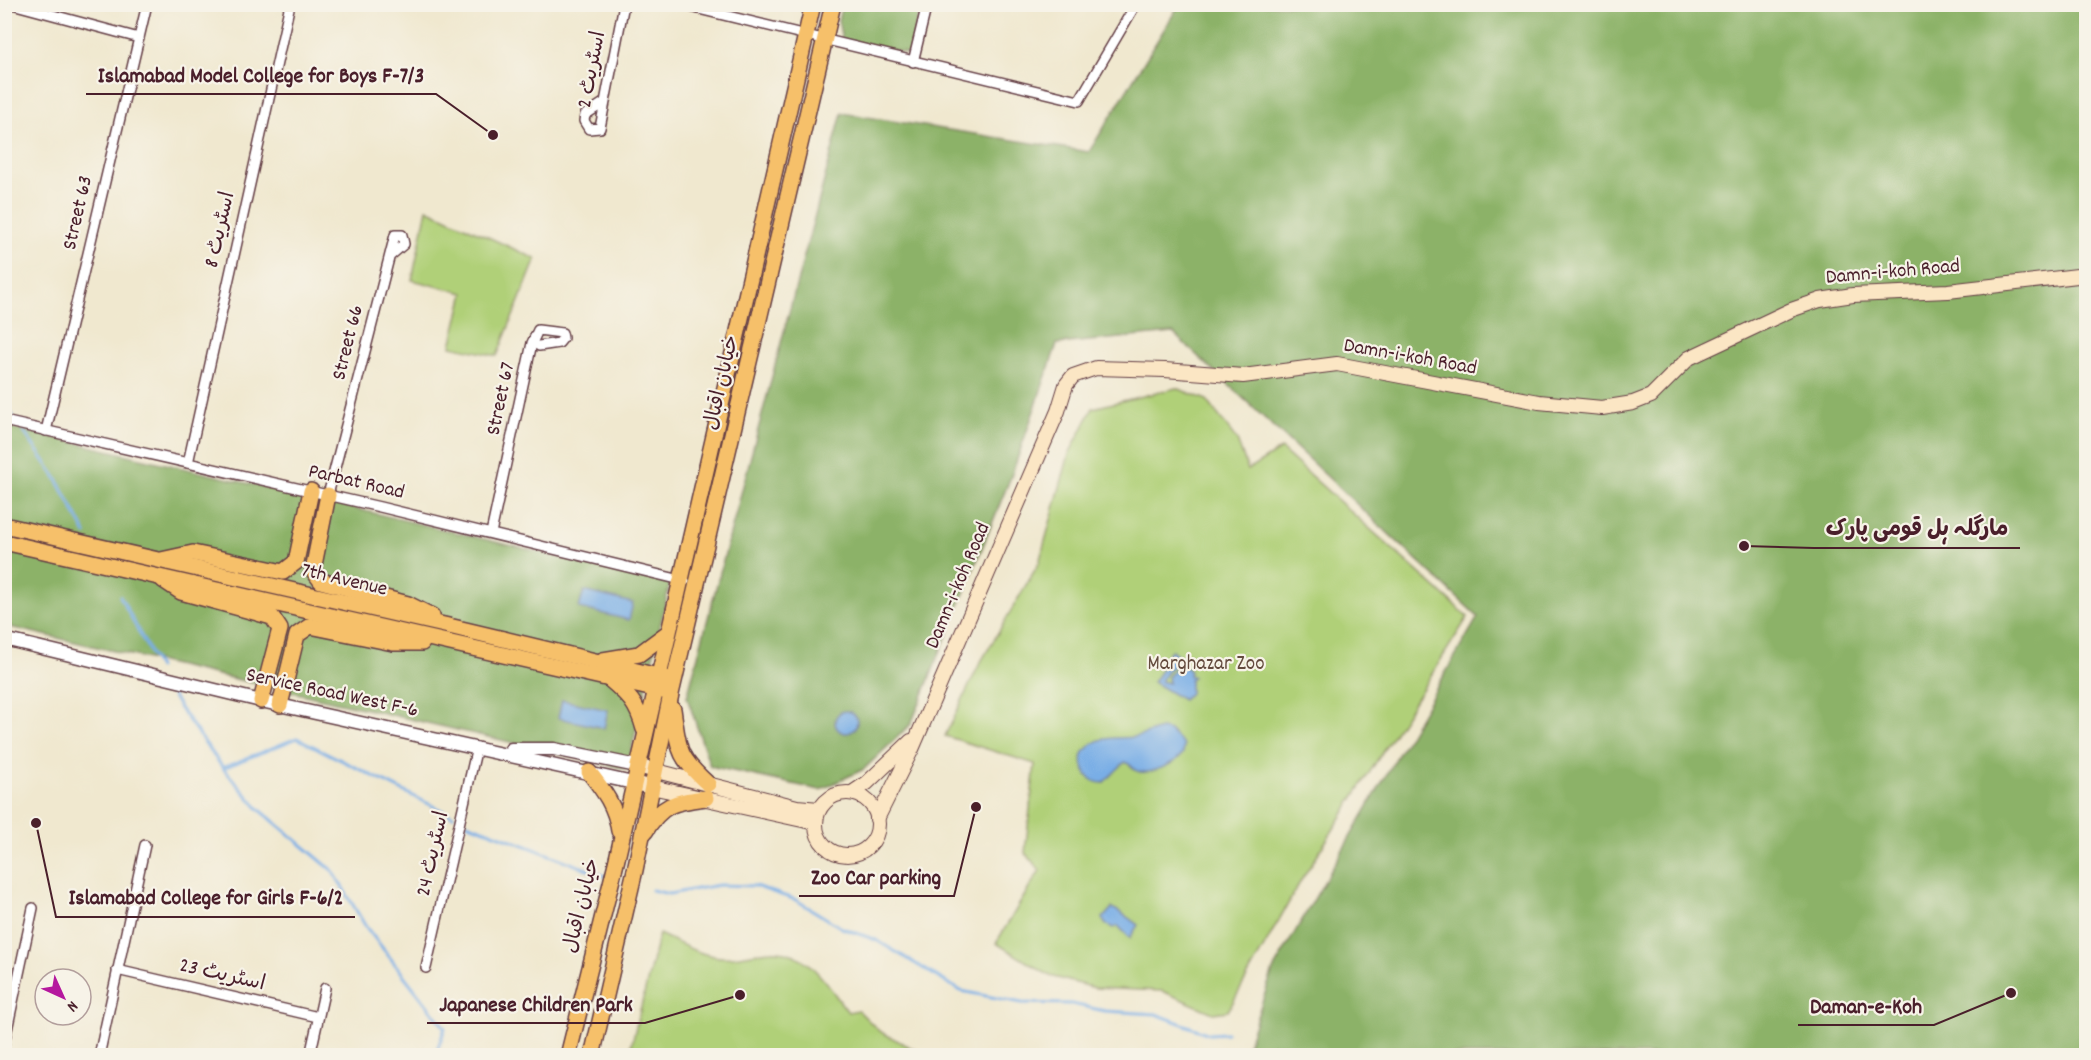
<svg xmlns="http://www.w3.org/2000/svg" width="2091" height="1060" viewBox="0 0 2091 1060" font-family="Dekko,'Playpen Sans Arabic',sans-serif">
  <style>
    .green { fill: #b0d078; stroke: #7d7852; stroke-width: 1.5 }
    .forest { fill: #8cb268; stroke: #6b684a; stroke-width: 1.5 }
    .water { fill: #79aee6; stroke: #626688; stroke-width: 1.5 }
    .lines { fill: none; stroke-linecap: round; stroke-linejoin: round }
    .stream { stroke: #79aee6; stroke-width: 3 }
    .minor-casing { stroke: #633d44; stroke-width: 12 }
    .tertiary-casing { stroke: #633d44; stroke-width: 15 }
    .secondary-casing { stroke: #633d44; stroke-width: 16 }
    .primary-casing { stroke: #633d44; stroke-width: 18 }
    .minor { stroke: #fff; stroke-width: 9 }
    .tertiary { stroke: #fff; stroke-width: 12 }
    .secondary { stroke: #fbe6c4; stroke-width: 14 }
    .primary { stroke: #f6c06b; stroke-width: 15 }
    .labels { text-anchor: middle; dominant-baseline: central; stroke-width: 4.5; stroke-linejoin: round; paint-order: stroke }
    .street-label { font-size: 21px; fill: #4a1f2b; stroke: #f7f3e8 }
    .park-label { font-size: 21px; fill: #644b3e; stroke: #f7f3e8 }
    .leader { fill: none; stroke: #4a1f2b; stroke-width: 2 }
    .callout-dot { fill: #4a1f2b; stroke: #f7f3e8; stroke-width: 2 }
    .callout-label { font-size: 22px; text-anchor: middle; font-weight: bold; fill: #4a1f2b; stroke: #f7f3e8; stroke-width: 4.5; stroke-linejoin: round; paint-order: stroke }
  </style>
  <rect width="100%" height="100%" fill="#f7f3e8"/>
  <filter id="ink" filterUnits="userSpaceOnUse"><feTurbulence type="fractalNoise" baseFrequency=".0167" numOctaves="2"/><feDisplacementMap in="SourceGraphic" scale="12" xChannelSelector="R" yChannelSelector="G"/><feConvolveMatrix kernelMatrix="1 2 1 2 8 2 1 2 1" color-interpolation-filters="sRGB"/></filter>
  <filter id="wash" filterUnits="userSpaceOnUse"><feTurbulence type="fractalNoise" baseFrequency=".008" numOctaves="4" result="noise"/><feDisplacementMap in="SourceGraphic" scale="24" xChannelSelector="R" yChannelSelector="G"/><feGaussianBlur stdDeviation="1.35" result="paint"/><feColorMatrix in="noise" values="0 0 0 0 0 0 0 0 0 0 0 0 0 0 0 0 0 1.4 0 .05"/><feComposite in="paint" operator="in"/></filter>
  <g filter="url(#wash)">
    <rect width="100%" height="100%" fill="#f0e8cf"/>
    <!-- green -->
    <g class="green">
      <polygon points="427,209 536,259 497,356 451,346 464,293 412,280"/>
      <polygon points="1176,388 1207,400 1237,440 1248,470 1281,449 1468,617 1302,879 1228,1011 1213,1013 1162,991 1095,988 1050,976 996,943 1040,870 1025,853 1035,764 945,736 979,665 1039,563 1069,454 1093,408"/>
      <path d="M 659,934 C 678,942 698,955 720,957 C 736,959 754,952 771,951 C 808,948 829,988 848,1012 L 858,1010 L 879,1031 L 925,1055 L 629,1055 Z"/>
    </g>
    <!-- forest -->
    <g class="forest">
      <polygon points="842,5 921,5 909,54 842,40 838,20"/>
      <polygon points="1179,5 2086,5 2086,1055 1244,1055 1273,970 1478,617 1173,333 1057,344 1012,474 911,724 864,769 820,790 710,766 687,697 842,113 1089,152"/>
      <polygon points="5,426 670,583 627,769 5,626"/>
    </g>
    <!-- water -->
    <g class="water">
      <polygon points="584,591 633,603 629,620 579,608"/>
      <polygon points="1172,650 1182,660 1168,670 1161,681 1169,683 1168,677 1177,667 1187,667 1190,671 1189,675 1193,677 1190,680 1190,693 1183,700 1153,682 1167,662 1168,653"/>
      <polygon points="562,700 608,710 604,728 558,718"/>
      <circle cx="846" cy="722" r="11"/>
      <path d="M 1161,729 L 1170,731 L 1184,745 L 1183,753 C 1177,763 1149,776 1137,771 C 1132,768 1131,764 1125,762 L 1103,783 C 1087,783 1080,767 1083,754 C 1095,734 1114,739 1134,737 C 1144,736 1152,731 1161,729 Z"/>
      <path d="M 1112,908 C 1121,912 1130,919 1138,925 L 1130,938 L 1118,926 L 1113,928 L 1105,924 L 1103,918 Z"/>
    </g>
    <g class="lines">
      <!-- stream -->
      <g class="stream">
        <polyline points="4,405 13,416"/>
        <polyline points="24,432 57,479 86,534"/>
        <polyline points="120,596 158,668"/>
        <polyline points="167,686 179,707 223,768 297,738 453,816"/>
        <polyline points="223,768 259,809 333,871 366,927 445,1028 435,1056"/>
        <polyline points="467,823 607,877"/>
        <polyline points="652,890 669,894 719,885 755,886 796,900 842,928 876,940 961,991 1022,1003 1072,1004 1105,1011 1156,1014 1209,1034 1227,1033"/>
      </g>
    </g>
  </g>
  <g filter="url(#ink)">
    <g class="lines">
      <!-- minor casing -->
      <g class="minor-casing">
        <g id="minor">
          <polyline points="12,4 139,38"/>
          <polyline points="678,4 1079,101 1136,4"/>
          <polyline points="913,62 927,4"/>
          <polyline points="605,102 585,115 584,121 589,129 600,128 624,4"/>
          <polyline points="4,421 380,507 685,581"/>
          <polyline points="46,431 147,4"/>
          <polyline points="188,463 290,4"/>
          <polyline points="328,495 395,235 402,235 404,244 390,256"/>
          <polyline points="491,533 532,343 538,330 562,333 563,338 559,343 539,346"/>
          <polyline points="426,968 477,747"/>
          <polyline points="117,970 318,1017"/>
          <polyline points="4,1044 33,908"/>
          <polyline points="99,1056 145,845"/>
          <polyline points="310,1056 325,988"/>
        </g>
      </g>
      <!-- tertiary casing -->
      <g class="tertiary-casing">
        <g id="tertiary">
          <polyline points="4,639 261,701 633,783"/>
          <polyline points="511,749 554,749 637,766"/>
        </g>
      </g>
      <!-- secondary casing -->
      <g class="secondary-casing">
        <g id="secondary">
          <polyline points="637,766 797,807 819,809"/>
          <polyline points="633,783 816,823"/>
          <polyline points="852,793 867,783 911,741"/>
          <circle cx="847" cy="824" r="31"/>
          <polyline points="877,819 912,749 1058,411 1066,385 1073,376 1096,368 1165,370 1243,376 1337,364 1539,402 1602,408 1633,403 1651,396 1689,358 1791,310 1820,300 1853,295 1948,291 2086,275"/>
        </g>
      </g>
      <!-- primary casing -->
      <g class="primary-casing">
        <g id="primary">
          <polyline points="328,495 313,570 321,581 408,604 432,616"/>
          <polyline points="4,525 453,627 666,678"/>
          <polyline points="4,542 663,691"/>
          <polyline points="161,560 193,553 283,572 296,562 311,491"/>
          <polyline points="163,580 181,592 272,617 280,629 261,701"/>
          <polyline points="603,660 639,654 666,634"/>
          <path d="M 609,679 C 629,696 637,703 644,729"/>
          <polyline points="280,705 297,635 310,626 393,643 422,643"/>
          <path d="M 673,709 C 679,749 676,755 708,784"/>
          <path d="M 589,772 C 604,791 616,807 619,831"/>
          <path d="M 645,832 C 662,803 675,802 706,798"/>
          <polyline points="568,1056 616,863 813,4"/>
          <polyline points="592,1056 635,870 671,694 833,4"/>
        </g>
      </g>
      <!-- minor -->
      <use href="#minor" class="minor"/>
      <!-- tertiary -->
      <use href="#tertiary" class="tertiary"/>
      <!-- secondary -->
      <use href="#secondary" class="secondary"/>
      <!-- primary -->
      <use href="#primary" class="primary"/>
    </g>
  </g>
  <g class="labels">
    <!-- street labels -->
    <g class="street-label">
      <text transform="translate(593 70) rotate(-79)">اسٹریٹ 2</text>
      <text transform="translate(79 213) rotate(-77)">Street 63</text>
      <text transform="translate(221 230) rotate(-77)">اسٹریٹ 8</text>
      <text transform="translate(1893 273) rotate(-5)">Damn-i-koh Road</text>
      <text transform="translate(349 343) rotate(-76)">Street 66</text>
      <text transform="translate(1410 358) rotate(10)">Damn-i-koh Road</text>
      <text transform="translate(723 383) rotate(-77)">خیابان اقبال</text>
      <text transform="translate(502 399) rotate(-78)">Street 67</text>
      <text transform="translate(356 483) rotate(13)">Parbat Road</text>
      <text transform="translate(344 581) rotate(13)">7th Avenue</text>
      <text transform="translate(959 586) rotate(-67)">Damn-i-koh Road</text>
      <text transform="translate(332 694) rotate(12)">Service Road West F-6</text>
      <text transform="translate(434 854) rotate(-77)">اسٹریٹ 24</text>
      <text transform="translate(583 906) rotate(-76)">خیابان اقبال</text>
      <text transform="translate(222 976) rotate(13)">اسٹریٹ 23</text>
    </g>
    <!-- park labels -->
    <g class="park-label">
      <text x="1206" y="665">Marghazar Zoo</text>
    </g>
  </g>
  <!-- callouts -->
  <path class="leader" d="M493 135L436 94H86M1744 546L1814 548H2020M976 807L954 896H799M36 823L56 917H355M740 995L645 1023H427M2011 993L1934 1025H1798"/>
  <g class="callout-dot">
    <circle cx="493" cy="135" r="6"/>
    <circle cx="1744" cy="546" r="6"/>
    <circle cx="976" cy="807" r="6"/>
    <circle cx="36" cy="823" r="6"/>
    <circle cx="740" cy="995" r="6"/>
    <circle cx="2011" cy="993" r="6"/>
  </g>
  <g class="callout-label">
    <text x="261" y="82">Islamabad Model College for Boys F-7/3</text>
    <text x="1917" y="535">مارگلہ ہل قومی پارک</text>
    <text x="876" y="884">Zoo Car parking</text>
    <text x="206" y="904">Islamabad College for Girls F-6/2</text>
    <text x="536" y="1011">Japanese Children Park</text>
    <text x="1866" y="1013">Daman-e-Koh</text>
  </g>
  <!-- margin -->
  <rect width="2091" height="1060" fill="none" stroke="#f7f3e8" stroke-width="24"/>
  <!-- north arrow -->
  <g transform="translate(63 997) rotate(135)"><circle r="28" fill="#f7f3e8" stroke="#b29e9c" stroke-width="1.5"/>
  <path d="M0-4.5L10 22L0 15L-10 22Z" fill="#b5179e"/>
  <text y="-9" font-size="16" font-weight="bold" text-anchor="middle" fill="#4a1f2b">N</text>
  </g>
</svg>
